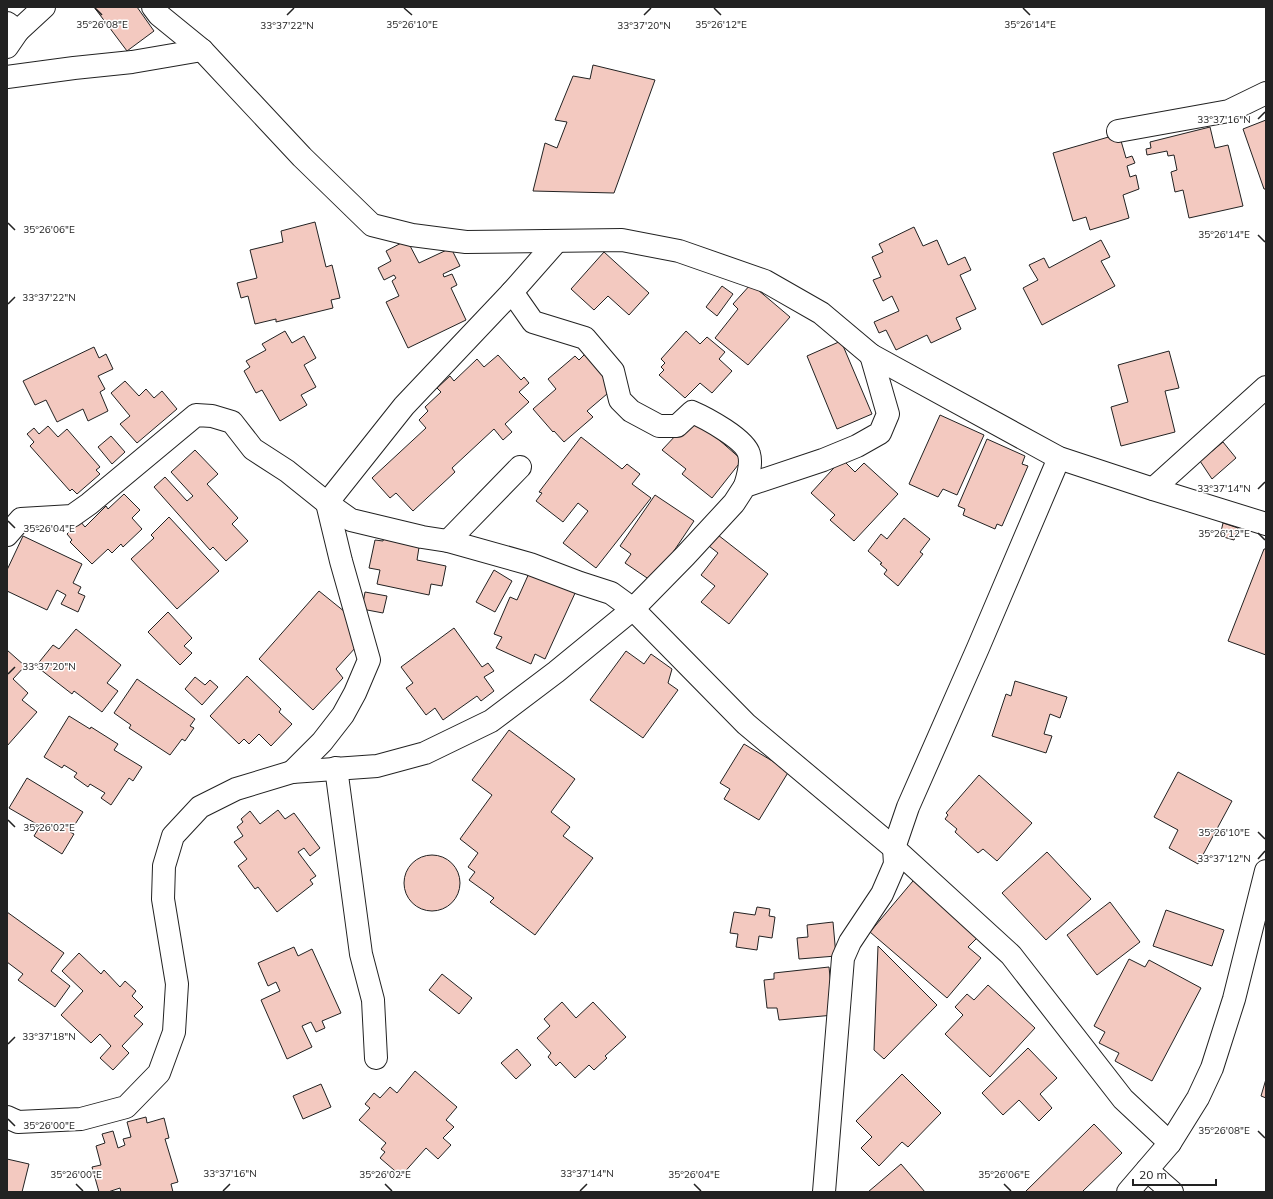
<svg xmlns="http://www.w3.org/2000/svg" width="1273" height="1199" viewBox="0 0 1273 1199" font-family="Mulish,sans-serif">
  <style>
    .building { fill: #f3c9c0; stroke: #222 }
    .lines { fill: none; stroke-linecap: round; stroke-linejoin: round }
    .minor-casing { stroke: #222; stroke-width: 24 }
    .major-casing { stroke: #222; stroke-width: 24 }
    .minor { stroke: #fff; stroke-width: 22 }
    .major { stroke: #fff; stroke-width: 22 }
    .ticks { fill: none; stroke: #222; stroke-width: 1.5 }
    .ticks-label { font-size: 10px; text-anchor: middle; fill: #222; stroke: #fff; stroke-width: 3; stroke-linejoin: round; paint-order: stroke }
  </style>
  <rect width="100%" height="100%" fill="#fff"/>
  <!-- building -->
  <g class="building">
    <polygon points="94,7 137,7 154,31 127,51"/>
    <polygon points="593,65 655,80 614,193 533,191 545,143 557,148 567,122 555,120 573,76 590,79"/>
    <polygon points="1266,120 1266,189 1264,189 1243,129"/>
    <polygon points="1210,127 1215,148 1228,145 1243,206 1189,218 1183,190 1175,192 1171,172 1177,170 1174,155 1168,156 1167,151 1147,155 1146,149 1151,148 1150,142"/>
    <polygon points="1119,134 1126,158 1132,156 1135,163 1127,166 1130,177 1136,175 1139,189 1123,195 1129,218 1090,230 1086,217 1073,221 1053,153"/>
    <polygon points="315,222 326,267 332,265 340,298 331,300 333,308 276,322 276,319 255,324 248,296 241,298 237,283 257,278 250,250 283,242 281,231"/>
    <polygon points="914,227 923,246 937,240 948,265 965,257 971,270 960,275 976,309 956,318 961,329 931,343 927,335 896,350 886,330 879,333 874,322 899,311 892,296 883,301 873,280 881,277 872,257 883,252 879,244"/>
    <polygon points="407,240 419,263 451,248 460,266 443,274 444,277 452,274 457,285 451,288 466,320 408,348 386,302 399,296 392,281 396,278 394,275 384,280 378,268 391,261 386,251"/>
    <polygon points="1101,240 1110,257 1101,261 1115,286 1042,325 1023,288 1038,280 1029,265 1044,258 1049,268"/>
    <polygon points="604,252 649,293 629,315 608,296 594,310 571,289"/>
    <polygon points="751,284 790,317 748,365 715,338 738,309 733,304"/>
    <polygon points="722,286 733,294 717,316 706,307"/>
    <polygon points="285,331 292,343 304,336 316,358 304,365 316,387 301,395 307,405 280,421 262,390 256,393 244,371 250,367 246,361 266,350 262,344"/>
    <polygon points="686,331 700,344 707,337 725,352 719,359 732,371 712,393 700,383 685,398 659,375 664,370 661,367 665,363 661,359"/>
    <polygon points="841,341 872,414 837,429 807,356"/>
    <polygon points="94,347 99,358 106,354 113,369 98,376 105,389 100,392 108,411 88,421 83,409 57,422 46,400 35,405 23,381"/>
    <polygon points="1169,351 1179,388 1165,391 1175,432 1121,446 1111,407 1128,402 1118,365"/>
    <polygon points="587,352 614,388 587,411 593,417 564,442 554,431 553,432 533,409 556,389 548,379 575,356 579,360"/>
    <polygon points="498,355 521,380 524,377 529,383 519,392 529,402 505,424 512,432 503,440 494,429 452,468 455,472 413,511 396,493 390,498 372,478 426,428 419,420 428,411 425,407 441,392 437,388 450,376 454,381 477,359 484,367"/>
    <polygon points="125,381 139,396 146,389 154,398 162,391 177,409 137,443 120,424 130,416 111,393"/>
    <polygon points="940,415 984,435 957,495 943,489 938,497 909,484"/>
    <polygon points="693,417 742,460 712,498 682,474 686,469 662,450"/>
    <polygon points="48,426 58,437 67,429 100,467 96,470 100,474 77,494 72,489 70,491 30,446 34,442 27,434 34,428 39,434"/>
    <polygon points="111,436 125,452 112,464 98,447"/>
    <polygon points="581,437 622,469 627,464 640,474 632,484 651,498 596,568 563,543 588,511 578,503 563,522 536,501 542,493 539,492"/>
    <polygon points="987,439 1025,456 1022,464 1028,466 1002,526 997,524 995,529 963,515 965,509 958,506"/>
    <polygon points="1223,442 1236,458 1212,479 1200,461"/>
    <polygon points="195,450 218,474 207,484 238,518 232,524 248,541 226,561 213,547 210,550 154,487 165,477 187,501 193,496 171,472"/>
    <polygon points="842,459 855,472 864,463 898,494 854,541 830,520 835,515 811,493"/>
    <polygon points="124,494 140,510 132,518 142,529 123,547 121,544 112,553 108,549 92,564 70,542 72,540 67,534 80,521 85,527 106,506 108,509"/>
    <polygon points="655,495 694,521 653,582 625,563 631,554 620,546"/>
    <polygon points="169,517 219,571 177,609 131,559 154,538 151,535"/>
    <polygon points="904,518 930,539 920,552 923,554 898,586 884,574 887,570 880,564 882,563 868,551 881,534 887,539"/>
    <polygon points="1223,523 1238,528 1234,540 1220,536"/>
    <polygon points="386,532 420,541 417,560 446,566 442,586 431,584 429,595 377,584 380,570 369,568 375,540 383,541"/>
    <polygon points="718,535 768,574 729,624 701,602 715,586 701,575 718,553 709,546"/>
    <polygon points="23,536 82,564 73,583 81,587 78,593 85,596 78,612 61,604 66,595 57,590 47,610 7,591 7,570"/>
    <polygon points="1264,549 1266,549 1266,655 1228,641"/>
    <polygon points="494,570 512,581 495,612 476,602"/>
    <polygon points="530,571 576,591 545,659 535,654 531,664 496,648 502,637 494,634 510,597 517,600"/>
    <polygon points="319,591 345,612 356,647 336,669 343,678 313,710 259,659"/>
    <polygon points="365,592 387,596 383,613 362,609"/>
    <polygon points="168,612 192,638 184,646 192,653 180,665 148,632"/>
    <polygon points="454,628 482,667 488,663 494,671 484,677 494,691 481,701 477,696 443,720 435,708 426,715 406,688 413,683 401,667"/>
    <polygon points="76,629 121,665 107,683 118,691 102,712 74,691 72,694 36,666 53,645 59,649"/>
    <polygon points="7,650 25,666 13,679 28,693 22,700 37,712 7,746"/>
    <polygon points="626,651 644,664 651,654 672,669 668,683 678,690 643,738 590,700"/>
    <polygon points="247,676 281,709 279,712 292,724 271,746 259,734 249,744 244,739 239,744 210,716"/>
    <polygon points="195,677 205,685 210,680 218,687 202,705 185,689"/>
    <polygon points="137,679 195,719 190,726 194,728 185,741 182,739 170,755 129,728 131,725 114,713"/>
    <polygon points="1015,681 1067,697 1060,718 1050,714 1044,734 1052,736 1046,753 992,736 1006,694 1011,696"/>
    <polygon points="69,716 90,729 91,727 118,744 114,750 142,767 133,781 129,778 111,805 101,798 105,793 90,784 88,787 74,777 77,773 64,765 62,768 44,757"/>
    <polygon points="509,730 575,779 551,812 570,827 563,836 593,858 535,935 490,902 494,898 469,880 475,872 468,867 478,853 460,839 492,795 472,780"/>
    <polygon points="744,744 789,771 759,820 724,799 730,789 720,783"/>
    <polygon points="1178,772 1232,801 1198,864 1169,848 1178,830 1154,817"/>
    <polygon points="979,775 1032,823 997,861 983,849 978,853 955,832 957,829 945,819 948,815 946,813"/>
    <polygon points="27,778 83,812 70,832 74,834 62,854 34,836 40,826 9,808"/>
    <polygon points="278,810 285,819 294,813 320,848 310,856 304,848 298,852 316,876 310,880 313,884 277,912 258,887 255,889 238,866 247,859 234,842 243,836 237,827 243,822 241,819 250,811 260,824"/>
    <polygon points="1047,852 1091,899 1046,940 1002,893"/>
    <circle cx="432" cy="883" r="28"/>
    <polygon points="918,875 980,935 968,947 981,958 947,998 870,932"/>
    <polygon points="1110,902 1140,942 1097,975 1067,935"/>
    <polygon points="757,907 770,909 769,916 775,917 772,938 759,936 757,950 736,947 738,934 730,933 734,912 755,915"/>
    <polygon points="1166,910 1224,930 1212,966 1153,946"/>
    <polygon points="7,912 64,953 51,971 70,986 55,1007 18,980 23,974 7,962"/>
    <polygon points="833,922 836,956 799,959 797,938 808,937 807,925"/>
    <polygon points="878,946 937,1005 884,1059 874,1050"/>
    <polygon points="294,947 298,956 312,949 341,1013 322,1021 325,1028 316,1032 311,1022 302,1026 312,1047 287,1059 261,1000 280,991 276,982 268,986 258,963"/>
    <polygon points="79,953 101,974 104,970 120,987 125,981 136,991 132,996 143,1007 134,1016 143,1024 122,1046 129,1053 113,1070 100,1058 111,1046 100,1034 91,1043 61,1015 83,991 62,971"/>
    <polygon points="1129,959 1145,967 1149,960 1201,988 1152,1081 1115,1061 1119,1053 1099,1043 1105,1032 1094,1026"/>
    <polygon points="829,967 834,1015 779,1020 777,1008 767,1008 764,980 774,979 774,973"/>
    <polygon points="442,974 472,998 459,1014 429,990"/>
    <polygon points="988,985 1035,1028 990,1077 945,1034 963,1015 955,1007 967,994 974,1000"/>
    <polygon points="562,1002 576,1018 593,1002 626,1037 605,1056 607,1058 594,1070 589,1065 575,1078 560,1062 556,1066 548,1057 551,1053 537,1038 550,1026 544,1019"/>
    <polygon points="1028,1048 1057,1078 1040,1094 1052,1108 1039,1121 1019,1100 1003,1115 982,1093"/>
    <polygon points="517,1049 531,1065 516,1079 501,1063"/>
    <polygon points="415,1071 457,1107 446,1120 454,1127 443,1138 451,1145 438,1159 426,1148 401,1176 380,1158 385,1152 381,1149 386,1143 359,1120 370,1108 365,1104 374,1093 380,1098 390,1087 397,1093"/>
    <polygon points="902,1074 941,1113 908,1147 902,1142 879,1166 861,1148 872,1137 856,1121"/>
    <polygon points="1266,1079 1266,1098 1261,1096"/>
    <polygon points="321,1084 331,1107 303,1119 293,1096"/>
    <polygon points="146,1117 147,1123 164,1118 169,1138 165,1139 178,1182 171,1184 173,1192 121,1192 120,1188 108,1192 99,1192 92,1167 101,1165 96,1146 105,1143 102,1134 113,1131 118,1148 125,1145 123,1139 131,1137 127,1122"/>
    <polygon points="1094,1124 1122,1153 1082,1192 1025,1192"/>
    <polygon points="7,1159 29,1164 22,1192 7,1192"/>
    <polygon points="901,1164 925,1192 868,1192"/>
  </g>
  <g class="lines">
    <!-- minor casing -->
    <g class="minor-casing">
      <g id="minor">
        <polyline points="153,7 159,15 202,50 302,157 372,225 412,235 466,242 622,240 679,251 765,281 821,313 871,355 1059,458 1153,489 1266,524"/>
        <polyline points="7,23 18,31 7,47"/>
        <polyline points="18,31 44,7"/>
        <polyline points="7,77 74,68 132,62 202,50"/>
        <polyline points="1118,131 1229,111 1266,93"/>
        <path d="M 512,292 L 533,322 L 585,338 L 613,371 L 620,400 L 631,411 L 659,426 L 677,426 L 692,412 C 706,418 745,439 749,454 C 752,464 748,476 745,486"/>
        <polyline points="1153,489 1266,387"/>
        <polyline points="327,503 404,406 512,292 557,241"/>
        <polyline points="7,535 21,519 72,516 89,504 196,415 212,416 232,422 253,449 287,471 327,503 351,520 422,537 448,541 530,564 580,583 611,593 633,609 746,724 894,848 1011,955 1123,1099 1170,1143"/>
        <polyline points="448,541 520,467"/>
        <polyline points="336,768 361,954 373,1000 376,1058"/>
        <polyline points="292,772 322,742 343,715 355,693 369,660 341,561 327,503"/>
        <polyline points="7,1117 18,1122 81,1119 126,1107 159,1073 174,1032 177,984 163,899 164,866 173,836 200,807 236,789 292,772 377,766 425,753 491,721 556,672 633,609 685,556 734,503 745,486 823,460 857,446 880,433 888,414 871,355"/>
        <polyline points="1147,1170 1172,1192"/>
        <polyline points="824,1192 843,958 850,942 882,894 895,864 894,848 908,807 978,648 1059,458"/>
      </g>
    </g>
    <!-- major casing -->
    <g class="major-casing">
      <polyline id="major" points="1128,1192 1170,1143 1198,1098 1212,1068 1234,999 1266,871"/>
    </g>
    <!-- minor -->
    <use href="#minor" class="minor"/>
    <!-- major -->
    <use href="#major" class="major"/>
  </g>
  <!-- ticks -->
  <path class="ticks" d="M 95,8 L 102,15M 404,8 L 412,15M 714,8 L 721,15M 1023,8 L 1030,15M 287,15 L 294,8M 644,15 L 651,8M 1258,119 L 1265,112M 8,223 L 15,230M 1258,235 L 1265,242M 8,304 L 15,297M 1258,489 L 1265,482M 8,521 L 15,528M 1258,533 L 1265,540M 8,674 L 15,667M 8,820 L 15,827M 1258,832 L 1265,839M 1258,859 L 1265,851M 8,1044 L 15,1037M 8,1119 L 15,1126M 1258,1131 L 1265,1138M 76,1184 L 83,1191M 385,1184 L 392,1191M 694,1184 L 701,1191M 1004,1184 L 1011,1191M 223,1191 L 230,1184M 580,1191 L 587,1184"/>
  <g class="ticks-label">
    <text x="102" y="28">35°26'08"E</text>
    <text x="412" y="28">35°26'10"E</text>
    <text x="721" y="28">35°26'12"E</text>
    <text x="1030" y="28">35°26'14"E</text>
    <text x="287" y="29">33°37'22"N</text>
    <text x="644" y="29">33°37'20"N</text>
    <text x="1224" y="123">33°37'16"N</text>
    <text x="49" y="233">35°26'06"E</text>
    <text x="1224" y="238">35°26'14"E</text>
    <text x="49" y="301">33°37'22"N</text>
    <text x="1224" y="492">33°37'14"N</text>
    <text x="49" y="532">35°26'04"E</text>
    <text x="1224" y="537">35°26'12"E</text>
    <text x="49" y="670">33°37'20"N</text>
    <text x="49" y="831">35°26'02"E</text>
    <text x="1224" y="836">35°26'10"E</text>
    <text x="1224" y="862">33°37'12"N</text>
    <text x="49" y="1040">33°37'18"N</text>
    <text x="49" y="1129">35°26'00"E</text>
    <text x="1224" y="1134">35°26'08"E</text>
    <text x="230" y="1177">33°37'16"N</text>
    <text x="587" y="1177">33°37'14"N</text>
    <text x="76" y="1178">35°26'00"E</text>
    <text x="385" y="1178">35°26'02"E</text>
    <text x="694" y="1178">35°26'04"E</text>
    <text x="1004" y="1178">35°26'06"E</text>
  </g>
  <!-- border -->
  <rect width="1273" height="1199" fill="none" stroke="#222222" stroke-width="16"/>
  <!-- scale -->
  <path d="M1133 1179v6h83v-6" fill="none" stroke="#222222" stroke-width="2"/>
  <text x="1139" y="1179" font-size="12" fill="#222222" stroke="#ffffff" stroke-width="3" paint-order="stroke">20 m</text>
</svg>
